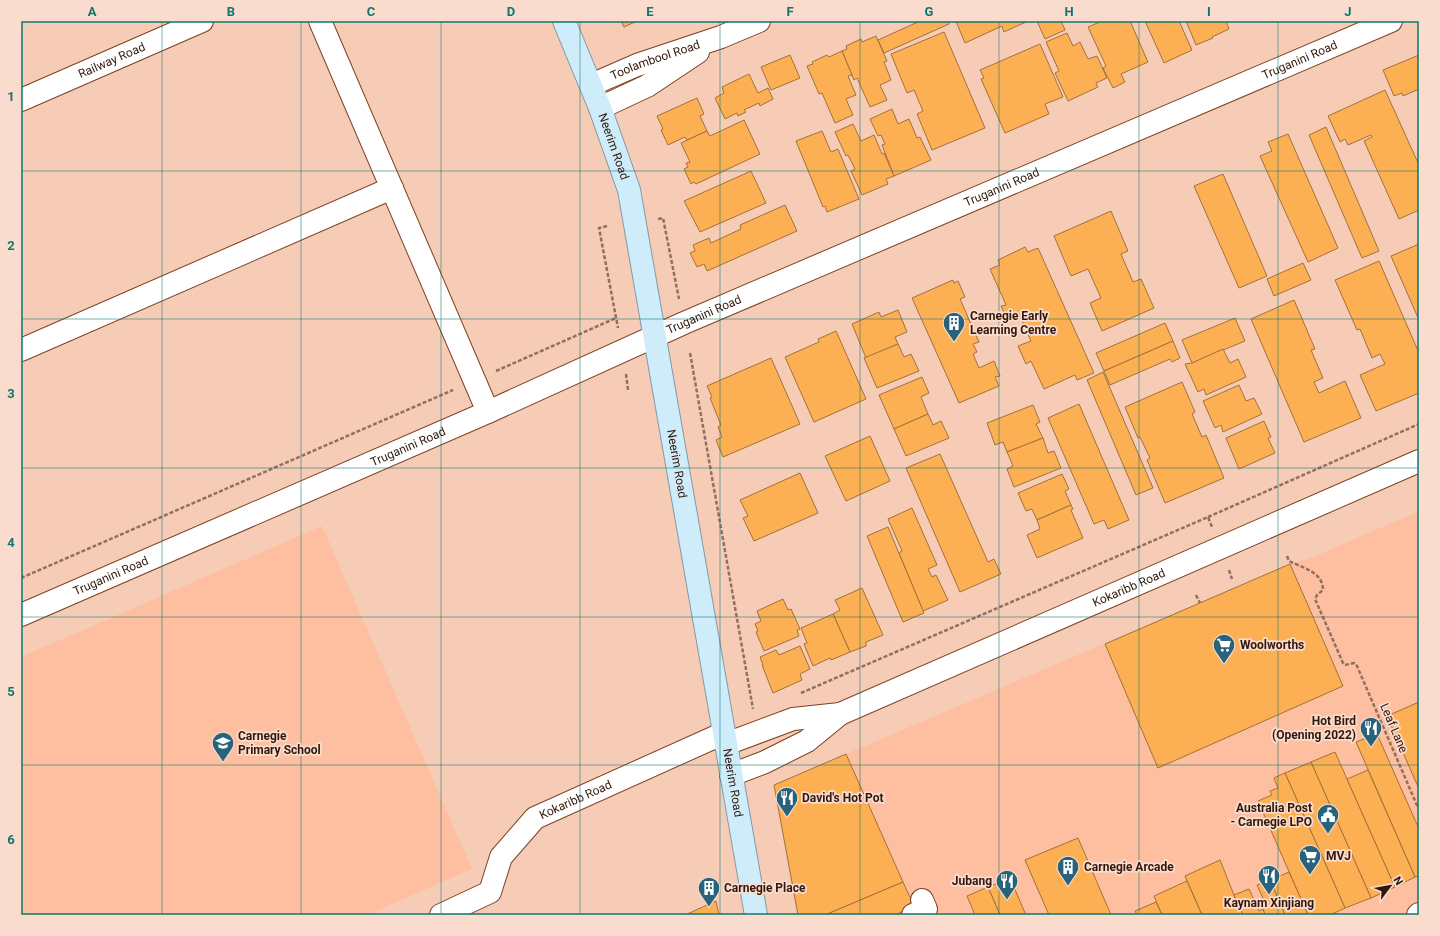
<svg xmlns="http://www.w3.org/2000/svg" width="1440" height="936" viewBox="0 0 1440 936" font-family="Roboto,sans-serif">
  <style>
    .built { fill: #fdbfa0 }
    .building { fill: #fdaf53; stroke: #a2713a }
    .lines { fill: none; stroke-linecap: round; stroke-linejoin: round }
    .minor-casing { stroke: #7d4121; stroke-width: 24 }
    .major-casing { stroke: #8299a4; stroke-width: 24 }
    .path { stroke: #92705f; stroke-width: 2.5; stroke-dasharray: 4 2; stroke-linecap: butt }
    .minor { stroke: #fff; stroke-width: 22 }
    .major { stroke: #ceecfa; stroke-width: 22 }
    .grid { fill: none; stroke: #0f766e; stroke-width: 1; stroke-opacity: 0.55 }
    .labels { text-anchor: middle; dominant-baseline: central; stroke-width: 3.5; stroke-linejoin: round; paint-order: stroke }
    .street-label { font-size: 12px; fill: #32180b; stroke: #f9dcce }
    .poi-label { font-size: 12px; font-weight: bold; fill: #32180b; stroke: #f9dcce; text-anchor: start }
    .neatline { fill: none; stroke: #0f766e; stroke-width: 1.5 }
    .grid-label { font-size: 13px; text-anchor: middle; font-weight: bold; fill: #0f766e }
  </style>
  <rect width="100%" height="100%" fill="#f6ccb7"/>
  <!-- built -->
  <g class="built">
    <polygon points="1419,511 1419,915 825,915 903,882 846,754 1290,564 1318,555"/>
    <polygon points="322,526 472,869 367,915 21,915 21,657"/>
  </g>
  <!-- building -->
  <g class="building">
    <polygon points="621,21 637,21 624,27"/>
    <polygon points="920,21 948,21 949,24 884,53 878,40"/>
    <polygon points="956,21 1028,21 1004,32 1002,26 965,43"/>
    <polygon points="1037,21 1061,21 1065,30 1045,39"/>
    <polygon points="1102,21 1130,21 1148,62 1121,74 1125,82 1113,88 1103,68 1106,66 1088,27"/>
    <polygon points="1145,21 1179,21 1192,50 1164,63"/>
    <polygon points="1186,21 1226,21 1229,29 1212,37 1213,38 1196,45"/>
    <polygon points="944,32 985,128 932,150 917,114 923,111 914,90 907,93 891,54"/>
    <polygon points="1067,33 1073,46 1080,42 1088,59 1097,56 1107,78 1096,83 1098,87 1068,101 1055,73 1059,71 1046,42"/>
    <polygon points="876,36 887,61 884,62 891,80 880,85 887,100 870,107 857,78 854,80 842,51 847,49 846,46 861,39 862,42"/>
    <polygon points="1040,44 1063,97 1045,104 1049,114 1005,133 981,79 984,78 980,70"/>
    <polygon points="842,51 852,75 848,76 856,95 846,99 853,115 835,123 822,93 819,94 807,66 813,64 812,62 827,55 829,57"/>
    <polygon points="790,55 800,78 771,90 761,67"/>
    <polygon points="1419,55 1419,89 1403,96 1402,93 1394,96 1383,70"/>
    <polygon points="749,74 758,93 768,88 773,99 760,106 759,103 744,110 746,112 738,116 737,113 725,119 715,98 724,93 722,87"/>
    <polygon points="1385,90 1419,165 1419,210 1399,219 1364,141 1372,137 1371,135 1348,145 1345,139 1340,142 1328,116"/>
    <polygon points="697,98 704,114 700,116 707,131 687,140 685,137 668,145 661,130 663,129 657,116"/>
    <polygon points="892,109 898,124 909,119 917,138 920,137 931,160 894,176 882,145 885,144 881,135 878,136 870,119"/>
    <polygon points="744,120 760,154 696,184 694,182 691,184 684,169 688,167 686,163 690,162 681,143 707,131 710,136"/>
    <polygon points="853,124 861,141 874,135 882,154 884,153 894,176 886,179 888,184 862,195 851,171 855,169 848,155 846,156 835,132"/>
    <polygon points="1326,127 1379,251 1362,258 1309,135"/>
    <polygon points="822,131 831,152 838,149 859,199 827,212 825,206 823,207 796,141"/>
    <polygon points="1288,134 1338,248 1308,262 1260,156 1272,151 1268,142"/>
    <polygon points="751,171 766,203 700,232 684,201"/>
    <polygon points="1223,174 1267,276 1239,288 1194,186"/>
    <polygon points="785,205 797,231 707,271 704,264 697,267 690,253 695,251 693,245 709,238 711,243 741,229 740,225"/>
    <polygon points="1111,211 1128,251 1121,254 1133,282 1141,279 1154,308 1102,331 1090,303 1101,298 1088,269 1071,276 1054,236"/>
    <polygon points="1419,244 1419,320 1391,256"/>
    <polygon points="1025,247 1028,252 1038,248 1094,373 1077,380 1075,375 1044,389 1031,361 1026,364 1018,346 1031,341 1019,314 1007,319 1001,306 1006,305 990,269 1000,265 998,260"/>
    <polygon points="1379,261 1419,353 1419,393 1376,411 1360,375 1385,364 1380,354 1372,358 1360,329 1357,330 1335,280"/>
    <polygon points="1303,263 1311,280 1274,296 1267,279"/>
    <polygon points="953,280 954,283 958,281 965,297 960,299 979,342 973,344 977,352 973,354 979,368 994,361 1000,376 995,377 999,386 959,403 912,298"/>
    <polygon points="1294,300 1315,349 1311,350 1323,378 1314,382 1319,393 1345,381 1361,418 1304,442 1251,319"/>
    <polygon points="898,310 907,332 895,337 898,344 866,358 852,324 879,312 881,317"/>
    <polygon points="1235,318 1245,341 1192,363 1182,340"/>
    <polygon points="1165,323 1173,341 1104,371 1096,353"/>
    <polygon points="836,331 866,399 814,422 785,357 819,342 818,339"/>
    <polygon points="1173,341 1180,358 1172,362 1170,359 1110,385 1104,371"/>
    <polygon points="898,344 904,357 911,354 919,371 877,388 864,358"/>
    <polygon points="1223,349 1230,363 1238,359 1246,377 1206,395 1204,389 1198,392 1185,364 1192,363"/>
    <polygon points="771,358 800,424 723,457 716,440 722,437 718,427 721,425 710,398 712,397 707,386"/>
    <polygon points="1103,372 1153,488 1136,495 1087,380"/>
    <polygon points="922,377 929,393 921,397 928,414 894,429 879,395"/>
    <polygon points="1182,382 1195,412 1192,414 1202,437 1206,435 1224,478 1165,503 1147,460 1150,458 1140,437 1138,438 1125,407"/>
    <polygon points="1239,385 1246,401 1254,398 1262,414 1223,432 1221,425 1215,428 1203,401"/>
    <polygon points="1079,404 1129,520 1108,529 1104,520 1094,524 1048,418"/>
    <polygon points="1033,405 1040,422 1036,424 1043,438 1007,452 1003,442 995,445 987,423"/>
    <polygon points="928,414 933,425 941,421 949,438 906,456 894,429"/>
    <polygon points="1264,421 1271,437 1268,438 1275,453 1239,469 1226,438"/>
    <polygon points="870,436 890,481 846,501 825,456"/>
    <polygon points="1043,438 1048,453 1054,451 1061,468 1014,487 1007,469 1013,466 1007,452"/>
    <polygon points="940,454 988,562 994,559 1001,574 960,592 906,468"/>
    <polygon points="800,473 818,513 754,541 743,518 748,516 740,500"/>
    <polygon points="1062,474 1069,489 1065,491 1071,505 1037,520 1032,509 1026,511 1018,493"/>
    <polygon points="1071,505 1073,509 1071,510 1083,538 1037,558 1027,535 1040,529 1037,520"/>
    <polygon points="912,508 937,565 928,569 932,577 936,575 948,600 923,611 899,553 902,551 888,519"/>
    <polygon points="888,527 924,613 903,622 867,536"/>
    <polygon points="1290,564 1343,686 1158,768 1105,644"/>
    <polygon points="862,588 883,635 866,642 866,646 850,652 833,614 840,610 835,600"/>
    <polygon points="783,599 788,610 791,609 800,629 797,630 799,636 764,651 756,632 758,631 755,624 761,621 757,611"/>
    <polygon points="833,614 850,652 831,660 830,658 813,666 804,644 807,643 801,628"/>
    <polygon points="800,646 810,669 800,674 802,680 773,693 762,665 763,665 760,657 776,650 779,655"/>
    <polygon points="1419,702 1419,789 1387,716"/>
    <polygon points="1377,734 1419,829 1419,876 1415,877 1356,742"/>
    <polygon points="1335,752 1395,887 1371,898 1311,762"/>
    <polygon points="846,754 903,882 825,915 798,915 774,785"/>
    <polygon points="1311,762 1371,898 1345,908 1285,773"/>
    <polygon points="1368,770 1415,877 1395,887 1347,779"/>
    <polygon points="1285,773 1345,908 1330,915 1308,915 1258,801 1272,795 1270,791 1278,788 1274,778"/>
    <polygon points="1078,838 1111,915 1049,915 1025,860"/>
    <polygon points="1220,860 1234,895 1243,915 1202,915 1185,876"/>
    <polygon points="1289,872 1308,915 1285,915 1270,880"/>
    <polygon points="1010,878 1026,915 1000,915 988,887"/>
    <polygon points="1270,880 1285,915 1265,915 1263,909 1267,907 1257,885"/>
    <polygon points="1187,881 1202,915 1162,915 1154,896"/>
    <polygon points="903,882 914,906 895,915 825,915"/>
    <polygon points="988,887 1000,915 975,915 967,896"/>
    <polygon points="1249,889 1259,911 1263,909 1265,915 1243,915 1234,895"/>
    <polygon points="716,901 719,915 685,915"/>
    <polygon points="1156,902 1162,915 1137,915 1135,911"/>
  </g>
  <g class="lines">
    <!-- minor casing -->
    <g class="minor-casing">
      <g id="minor">
        <polyline points="320,21 488,412"/>
        <path id="s1" d="M 591,85 L 637,65 L 721,37 L 759,21"/>
        <path id="s2" d="M 21,100 L 202,21"/>
        <polyline points="600,108 647,86 698,52"/>
        <polyline points="21,350 392,188"/>
        <path id="s3" d="M 21,615 L 488,412 L 684,323 L 1391,21"/>
        <path id="s4" d="M 726,744 L 793,719 L 840,714 L 1419,461"/>
        <polyline points="731,775 765,762 807,741 840,714"/>
        <path id="s5" d="M 441,915 L 490,892 L 501,857 L 535,818 L 724,733"/>
        <polyline points="913,915 926,909 922,900"/>
        <polyline points="1418,915 1419,914"/>
      </g>
    </g>
    <!-- major casing -->
    <g class="major-casing">
      <g id="major">
        <path id="s6" d="M 564,21 L 600,108 L 629,190 L 756,915"/>
      </g>
    </g>
    <!-- path -->
    <g class="path">
      <polyline points="658,219 663,218 679,299"/>
      <polyline points="607,226 599,228 618,328"/>
      <polyline points="690,353 753,709"/>
      <polyline points="496,371 616,318"/>
      <polyline points="626,374 628,390"/>
      <polyline points="1208,517 1419,424"/>
      <path d="M 1287,556 L 1289,561 C 1303,568 1323,572 1323,590 L 1317,595 L 1315,599 L 1343,663 L 1345,665 L 1354,663 L 1357,666 L 1419,810"/>
      <polyline points="1229,570 1232,579"/>
      <polyline points="21,578 453,390"/>
      <polyline points="1196,595 1200,603"/>
      <polyline points="801,693 1208,517 1212,527"/>
    </g>
    <!-- minor -->
    <use href="#minor" class="minor"/>
    <!-- major -->
    <use href="#major" class="major"/>
  </g>
  <!-- grid -->
  <path class="grid" d="M 162,21 L 162,915M 301,21 L 301,915M 441,21 L 441,915M 580,21 L 580,915M 720,21 L 720,915M 860,21 L 860,915M 999,21 L 999,915M 1139,21 L 1139,915M 1278,21 L 1278,915M 21,171 L 1419,171M 21,319 L 1419,319M 21,468 L 1419,468M 21,617 L 1419,617M 21,765 L 1419,765"/>
  <!-- icons -->
  <defs>
    <g id="building-pin" transform="scale(1.15)"><path d="M0 17L-7.5 6A9.5 9.5 0 1 1 7.5 6Z" fill="#27637b" stroke="#f9dcce"/><path d="M-4-6H4V6H1V3H-1V6H-4ZM-2.5-4.3h1.7v1.8h-1.7ZM.8-4.3h1.7v1.8H.8ZM-2.5-1h1.7V.8h-1.7ZM.8-1h1.7V.8H.8Z" fill="#fff"/></g>
    <g id="supermarket-pin" transform="scale(1.15)"><path d="M0 17L-7.5 6A9.5 9.5 0 1 1 7.5 6Z" fill="#27637b" stroke="#f9dcce"/><path d="M-6-5.5h2.5l.6 2H6L4.5 2H-2.5L-4.4-4H-6ZM-1.5 3.2a1.3 1.3 0 1 0 .1 0ZM3 3.2a1.3 1.3 0 1 0 .1 0Z" fill="#fff"/></g>
    <g id="restaurant-pin" transform="scale(1.15)"><path d="M0 17L-7.5 6A9.5 9.5 0 1 1 7.5 6Z" fill="#27637b" stroke="#f9dcce"/><path d="M-5-6h1v4h1v-4h1v4h1v-4h1v5L-1.5 .5V6h-2V.5L-5-1ZM5-6V6H3V1.5H1.5Q1.5-4 5-6Z" fill="#fff"/></g>
    <g id="school-pin" transform="scale(1.15)"><path d="M0 17L-7.5 6A9.5 9.5 0 1 1 7.5 6Z" fill="#27637b" stroke="#f9dcce"/><path d="M0-5L7-2L0 1L-7-2ZM-4 1L0 2.5L4 1V4Q0 6-4 4Z" fill="#fff"/></g>
    <g id="civic-pin" transform="scale(1.15)"><path d="M0 17L-7.5 6A9.5 9.5 0 1 1 7.5 6Z" fill="#27637b" stroke="#f9dcce"/><path d="M-.6-6.5H3V-4.5H.6V-3L4-1V1h2V6H-6V1h2V-1L-.6-3ZM-1.2 2.5V6h2.4V2.5Z" fill="#fff"/></g>
  </defs>
  <g fill-rule="evenodd">
    <use href="#building-pin" x="954" y="323"/>
    <use href="#supermarket-pin" x="1224" y="645"/>
    <use href="#restaurant-pin" x="1371" y="728"/>
    <use href="#school-pin" x="223" y="743"/>
    <use href="#restaurant-pin" x="787" y="798"/>
    <use href="#civic-pin" x="1328" y="815"/>
    <use href="#supermarket-pin" x="1310" y="856"/>
    <use href="#building-pin" x="1068" y="867"/>
    <use href="#restaurant-pin" x="1269" y="876"/>
    <use href="#restaurant-pin" x="1007" y="881"/>
    <use href="#building-pin" x="709" y="888"/>
  </g>
  <g class="labels">
    <!-- street labels -->
    <g class="street-label">
      <text stroke="none"><textPath href="#s1" startOffset="69">Toolambool Road</textPath></text>
      <text stroke="none"><textPath href="#s3" startOffset="1394">Truganini Road</textPath></text>
      <text stroke="none"><textPath href="#s2" startOffset="99">Railway Road</textPath></text>
      <text stroke="none"><textPath href="#s6" startOffset="135">Neerim Road</textPath></text>
      <text stroke="none"><textPath href="#s3" startOffset="1070">Truganini Road</textPath></text>
      <text stroke="none"><textPath href="#s3" startOffset="746">Truganini Road</textPath></text>
      <text stroke="none"><textPath href="#s3" startOffset="422">Truganini Road</textPath></text>
      <text stroke="none"><textPath href="#s6" startOffset="459">Neerim Road</textPath></text>
      <text stroke="none"><textPath href="#s3" startOffset="98">Truganini Road</textPath></text>
      <text stroke="none"><textPath href="#s4" startOffset="434">Kokaribb Road</textPath></text>
      <text transform="translate(1394 728) rotate(67)">Leaf Lane</text>
      <text stroke="none"><textPath href="#s6" startOffset="783">Neerim Road</textPath></text>
      <text stroke="none"><textPath href="#s5" startOffset="187">Kokaribb Road</textPath></text>
    </g>
    <!-- poi labels -->
    <g class="poi-label">
      <text x="970" y="316">Carnegie Early<tspan x="970" dy="14">Learning Centre</tspan></text>
      <text x="1240" y="645">Woolworths</text>
      <text x="1356" y="721" text-anchor="end">Hot Bird<tspan x="1356" dy="14">(Opening 2022)</tspan></text>
      <text x="238" y="736">Carnegie<tspan x="238" dy="14">Primary School</tspan></text>
      <text x="802" y="798">David's Hot Pot</text>
      <text x="1312" y="808" text-anchor="end">Australia Post<tspan x="1312" dy="14">- Carnegie LPO</tspan></text>
      <text x="1326" y="856">MVJ</text>
      <text x="1084" y="867">Carnegie Arcade</text>
      <text x="992" y="881" text-anchor="end">Jubang</text>
      <text x="724" y="888">Carnegie Place</text>
      <text x="1269" y="903" text-anchor="middle">Kaynam Xinjiang</text>
    </g>
  </g>
  <!-- border -->
  <rect width="1440" height="936" fill="none" stroke="#f9dcce" stroke-width="44"/>
  <!-- north arrow -->
  <g transform="translate(1390 886) rotate(58)" stroke="#f9dcce" stroke-width="3" paint-order="stroke">
  <path d="M0-3L7 15L0 10L-7 15Z" fill="#32180b"/>
  <text y="-6" font-size="11" font-weight="bold" text-anchor="middle" fill="#32180b">N</text>
  </g>
  <rect x="22" y="22" width="1396" height="892" class="neatline"/>
  <g class="grid-label">
    <text x="92" y="16">A</text>
    <text x="231" y="16">B</text>
    <text x="371" y="16">C</text>
    <text x="511" y="16">D</text>
    <text x="650" y="16">E</text>
    <text x="790" y="16">F</text>
    <text x="929" y="16">G</text>
    <text x="1069" y="16">H</text>
    <text x="1209" y="16">I</text>
    <text x="1348" y="16">J</text>
    <text x="11" y="101">1</text>
    <text x="11" y="250">2</text>
    <text x="11" y="398">3</text>
    <text x="11" y="547">4</text>
    <text x="11" y="696">5</text>
    <text x="11" y="844">6</text>
  </g>
</svg>
